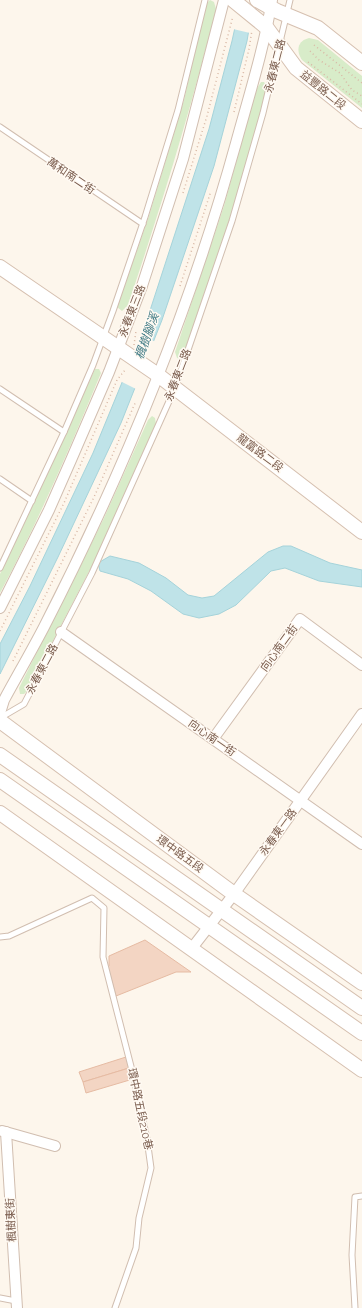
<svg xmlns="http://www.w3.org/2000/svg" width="362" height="1308" viewBox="0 0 362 1308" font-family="Raleway,'Noto Sans TC',sans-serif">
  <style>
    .green { fill: #d8ecc9 }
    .water { fill: #bfe3e8; stroke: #a5d3da }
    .pier { fill: #fdf6ec }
    .building { fill: #f3d5c3; stroke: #e6bba3 }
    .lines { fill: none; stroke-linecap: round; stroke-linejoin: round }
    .lane-casing { stroke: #d1beb0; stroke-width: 7 }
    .street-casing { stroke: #d1beb0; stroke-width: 12 }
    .secondary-casing { stroke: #d6c0b0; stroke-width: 16 }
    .path { stroke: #d9b8a5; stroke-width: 1.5; stroke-dasharray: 1 3; stroke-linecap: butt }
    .lane { stroke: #fff; stroke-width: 5 }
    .street { stroke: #fff; stroke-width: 10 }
    .secondary { stroke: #fff; stroke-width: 14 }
    .labels { text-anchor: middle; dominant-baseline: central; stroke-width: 3; stroke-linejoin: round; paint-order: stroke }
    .street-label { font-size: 11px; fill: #7a5c4d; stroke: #fffaf3 }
    .water-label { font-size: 12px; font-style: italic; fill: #437c86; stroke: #fffaf3 }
  </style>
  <rect width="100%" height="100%" fill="#fdf6ec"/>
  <!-- green -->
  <g class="green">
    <path d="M 210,0 L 214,2 L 216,9 C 191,109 161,207 128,305 L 122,311 L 117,307 L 119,301 L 148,219 L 184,100 L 206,4 Z"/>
    <path d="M 309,38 L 318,40 L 362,76 L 362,108 L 302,60 C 296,51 297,41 309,38 Z"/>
    <polygon points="261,82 264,82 268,88 231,215 184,354 180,359 177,358 175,352 224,206 256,90"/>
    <path d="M 95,369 L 99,369 L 101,373 C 70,448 38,522 0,593 L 0,574 Z"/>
    <polygon points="152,416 155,418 156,424 97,556 27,691 24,694 20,694 19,688 104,518 148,420"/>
  </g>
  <!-- water -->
  <g class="water">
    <polygon points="241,0 254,0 247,41 214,166 162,320 121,423 58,557 0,674 0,644 30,586 93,453 144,329 209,129 232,41"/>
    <polygon points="283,546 291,546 330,563 362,570 362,587 319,581 285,568 271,571 236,605 219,614 199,618 183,614 151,591 128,579 100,571 98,563 110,556 139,563 166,578 188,595 202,598 214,596 268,552"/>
  </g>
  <!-- pier -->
  <g class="pier">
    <polygon points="239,0 256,0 250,33 233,29"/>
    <polygon points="140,335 156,342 138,390 120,381"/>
  </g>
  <!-- building -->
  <g class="building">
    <polygon points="145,940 191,972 176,972 116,996 108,967 109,966 109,956"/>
    <polygon points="126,1057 129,1068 83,1082 79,1072"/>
    <polygon points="129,1068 133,1079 86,1093 83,1082"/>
  </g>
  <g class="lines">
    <!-- lane casing -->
    <g class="lane-casing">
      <g id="lane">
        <polyline points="0,127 143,224"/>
        <polyline points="0,389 64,432"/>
        <polyline points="0,479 32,501"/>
        <polyline points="0,568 64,432 93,365 113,311 145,217 178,110 205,0"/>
        <polyline points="0,718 24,704 92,573 175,388 232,221 263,113 290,0"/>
        <polyline points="0,937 9,936 92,898 104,908 103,957 134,1078 147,1139 151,1168 139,1218 136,1248 115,1308"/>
        <polyline points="0,1298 16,1301"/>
        <polyline points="355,1308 352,1255 355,1197 362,1196"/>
      </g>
    </g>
    <!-- street casing -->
    <g class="street-casing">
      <g id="street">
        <polyline points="0,608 49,510 71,460 109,372 142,286 183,159 224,0"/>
        <polyline points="61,632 362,844"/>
        <path d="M 0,713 L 4,700 C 17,676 31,652 44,627 C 123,473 190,310 236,143 C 249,96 264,48 272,0"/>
        <polyline points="213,739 300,619 362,665"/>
        <polyline points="192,948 234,894 362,714"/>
        <polyline points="2,1131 55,1146"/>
        <polyline points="6,1132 17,1308"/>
      </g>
    </g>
    <!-- secondary casing -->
    <g class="secondary-casing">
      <g id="secondary">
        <polyline points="233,0 266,27 296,68 362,121"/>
        <polyline points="257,0 277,11 318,28 362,63"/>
        <polyline points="0,267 158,375 362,532"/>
        <polyline points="0,721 234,894 362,983"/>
        <polyline points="0,755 362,1008"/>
        <polyline points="0,780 362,1033"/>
        <polyline points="0,813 362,1070"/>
      </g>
    </g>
    <!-- path -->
    <g class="path">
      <polyline points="314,45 362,83"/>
      <polyline points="310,51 319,60 340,73 352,90 362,96"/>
      <polyline points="308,62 362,104"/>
      <polyline points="234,112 249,49 252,30"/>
      <polyline points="183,193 207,116 233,16"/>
      <polyline points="180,286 211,191"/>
      <polyline points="134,345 136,331"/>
      <polyline points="0,631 64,503 117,380 125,370"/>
      <polyline points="13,661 95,495 136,401"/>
    </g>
    <!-- lane -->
    <use href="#lane" class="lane"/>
    <!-- street -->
    <use href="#street" class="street"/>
    <!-- secondary -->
    <use href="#secondary" class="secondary"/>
  </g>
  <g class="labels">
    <!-- street labels -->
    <g class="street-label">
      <text transform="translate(275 66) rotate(-76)">永春東二路</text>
      <text transform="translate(323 90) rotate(39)">益豐路二段</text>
      <text transform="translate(71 176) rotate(34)">萬和南二街</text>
      <text transform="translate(132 311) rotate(-69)">永春東三路</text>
      <text transform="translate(178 375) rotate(-69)">永春東二路</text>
      <text transform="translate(260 453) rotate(37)">龍富路二段</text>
      <text transform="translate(279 648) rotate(-54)">向心南二街</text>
      <text transform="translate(42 669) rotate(-62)">永春東二路</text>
      <text transform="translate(212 738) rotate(35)">向心南一街</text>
      <text transform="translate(278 832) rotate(-54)">永春東一路</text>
      <text transform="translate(180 854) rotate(36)">環中路五段</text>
      <text transform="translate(140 1109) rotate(78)">環中路五段210巷</text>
      <text transform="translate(11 1220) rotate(-93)">楓樹東街</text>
    </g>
    <!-- water labels -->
    <g class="water-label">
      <text transform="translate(147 336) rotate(-70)">楓樹腳溪</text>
    </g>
  </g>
</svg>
